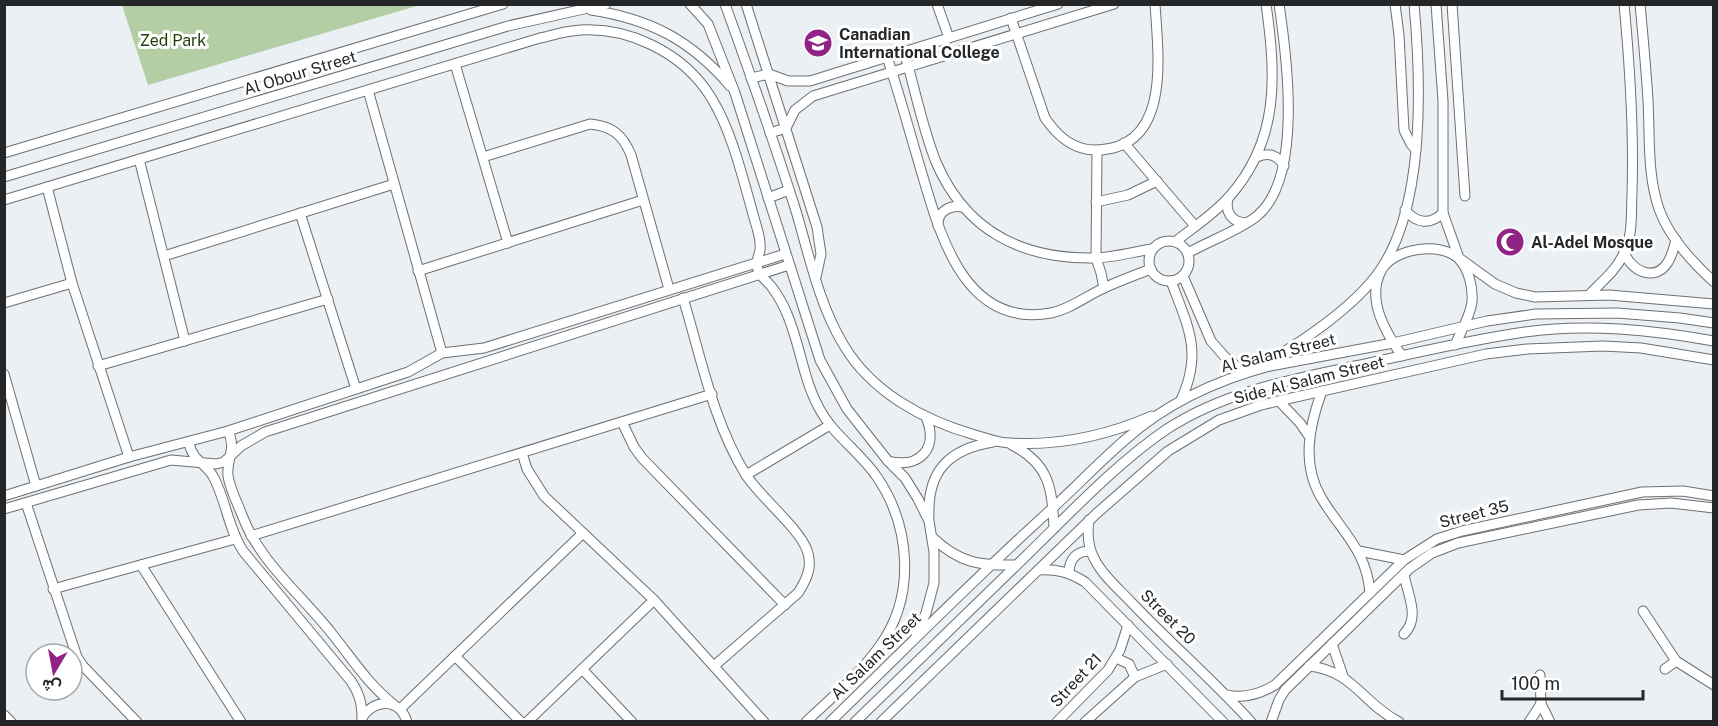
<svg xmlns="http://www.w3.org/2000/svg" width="1718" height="726" viewBox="0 0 1718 726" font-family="'Public Sans',Vazirmatn,sans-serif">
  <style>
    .green { fill: #b3cda4 }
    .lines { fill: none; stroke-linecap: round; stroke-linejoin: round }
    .minor-casing { stroke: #6c7074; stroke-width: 11 }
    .minor { stroke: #fff; stroke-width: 9 }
    .labels { text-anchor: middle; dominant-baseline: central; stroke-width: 6; stroke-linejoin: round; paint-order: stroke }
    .poi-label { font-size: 16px; font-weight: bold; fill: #242628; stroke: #fff; text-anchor: start }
    .park-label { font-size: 16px; fill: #1f3e05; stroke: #fff }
    .street-label { font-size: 16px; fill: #242628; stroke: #fff }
  </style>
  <rect width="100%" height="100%" fill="#ebf0f5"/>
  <!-- green -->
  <polygon class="green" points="122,5 122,4 420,5 148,85"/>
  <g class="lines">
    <!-- minor casing -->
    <g class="minor-casing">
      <g id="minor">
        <polyline points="690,4 708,24 735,93 820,360 847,409 888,461 905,478 918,499 929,521 934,552 934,583 926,613 916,634"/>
        <path d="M 725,4 C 750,73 774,142 796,211 C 809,255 819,304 843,344 C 871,392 923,420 975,435 C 986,438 998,443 1010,443 C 1058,446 1108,435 1152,416"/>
        <polyline points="746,4 817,227 821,254 816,277"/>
        <polyline points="937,4 949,38"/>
        <polyline points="1395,4 1399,35 1404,130 1411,144 1416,150"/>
        <polyline points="1436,4 1443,101 1443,213 1459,258 1495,284 1516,293 1535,297 1609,295 1714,304"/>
        <polyline points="1452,4 1465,196"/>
        <path d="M 1640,4 C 1643,36 1646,68 1648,100 C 1650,136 1647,174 1659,209 C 1669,237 1692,262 1714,282"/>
        <path d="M 591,10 C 650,19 691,40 730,86"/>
        <path d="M 1011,18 L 1045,118 C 1058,137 1074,151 1098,150 C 1172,147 1158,54 1155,4"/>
        <path d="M 904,52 C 915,88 922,127 936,162 C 965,230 1021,259 1093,258 C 1112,258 1133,252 1152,249"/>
        <path d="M 887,57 C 899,93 909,130 920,167 C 939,230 962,329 1051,313 C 1071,309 1086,296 1104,288 C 1119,281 1135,275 1151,269"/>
        <polyline points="455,64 508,243"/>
        <polyline points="751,78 769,74 788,81 810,81 1058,4"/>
        <polyline points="368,90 442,353"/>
        <polyline points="770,133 786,128 795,110 813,96 1114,4"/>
        <polyline points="1124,143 1195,226"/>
        <polyline points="1097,150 1096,258 1101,273 1104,288"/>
        <polyline points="4,153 503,4"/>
        <path d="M 483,157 L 590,124 C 612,126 623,135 631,155 L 669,289"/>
        <path d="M 1257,157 C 1268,152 1278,155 1284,166"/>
        <polyline points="139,159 185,341"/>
        <polyline points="4,177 508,26 606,4"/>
        <polyline points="47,187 72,283 129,457"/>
        <polyline points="768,198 789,190"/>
        <path d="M 1228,198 C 1225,212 1231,222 1246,223"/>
        <path d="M 4,200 L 540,38 C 551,36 561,32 572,31 C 625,24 684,52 712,99 C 734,135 745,188 757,228 C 759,236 761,242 760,250 C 759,255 757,259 757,264 C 757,274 765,279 771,286 C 777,294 783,304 787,314 C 800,344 803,379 819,408 C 833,435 860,452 877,477 C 911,527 916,597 879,647 C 859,675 831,698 806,722"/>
        <polyline points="1096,202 1128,195 1157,181"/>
        <path d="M 1405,210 C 1417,224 1430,225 1443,213"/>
        <polyline points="300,213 356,389"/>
        <path d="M 938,226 C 937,211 950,205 962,207"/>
        <circle cx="1169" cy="261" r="20"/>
        <path d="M 1176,241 C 1194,227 1214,214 1229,197 C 1280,140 1276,75 1266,4"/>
        <path d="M 1624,252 C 1631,271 1655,283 1668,262 C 1672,256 1674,247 1676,240"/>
        <path d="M 1188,253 C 1209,241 1240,230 1257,216 C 1303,178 1287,58 1279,4"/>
        <polyline points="164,256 394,184"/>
        <polyline points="418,271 643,200"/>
        <polyline points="1183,276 1211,341 1225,357 1245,373 1248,371"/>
        <path d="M 1171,281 C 1188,327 1203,352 1181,400"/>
        <path d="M 1589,295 C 1602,281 1616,271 1624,253 C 1633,235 1631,214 1632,194 C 1634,131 1630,67 1624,4"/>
        <path d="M 683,298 C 701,357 713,422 746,475 C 761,498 798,527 807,550 C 813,566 807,579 798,593 L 714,666"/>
        <polyline points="4,303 72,283"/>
        <path d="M 1402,356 C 1386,333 1366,300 1381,271 C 1392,248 1442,241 1459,259 C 1469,269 1473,288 1472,302 C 1470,317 1461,331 1455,345"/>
        <path d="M 1260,365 C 1299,345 1356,306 1381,269 C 1425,203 1421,81 1414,4"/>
        <polyline points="98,366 328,299"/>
        <polyline points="4,374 36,486"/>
        <path d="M 1322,391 C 1309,426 1301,465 1322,499 C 1342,532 1367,551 1370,593"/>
        <polyline points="1279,401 1300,423 1309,436"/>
        <polyline points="622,422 634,447 642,458 785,605"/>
        <path d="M 228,431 C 237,450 226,458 228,476 C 230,489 237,502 242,515 C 260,563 302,595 333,635 C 353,660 368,684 393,704"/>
        <path d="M 189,443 C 192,460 205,463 213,476 C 226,500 228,528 243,551 L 351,681 C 359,693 362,703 362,718"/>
        <path d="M 1012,445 C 1050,464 1052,489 1054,528"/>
        <polyline points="522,453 527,469 544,496 654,600 764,722"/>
        <path d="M 888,461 C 920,469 939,448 926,417"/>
        <polyline points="746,475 830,425"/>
        <polyline points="4,496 129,457 228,431 408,372 442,353 484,348 785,254"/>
        <polyline points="26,503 77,657 83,666 137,722"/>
        <polyline points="4,509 171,460 216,464 224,462 241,446 265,432 789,265"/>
        <path d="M 929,517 C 927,471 949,449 993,442"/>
        <path d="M 1089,520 C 1087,534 1088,548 1095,560 C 1103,576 1119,589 1131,602 C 1170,643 1213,680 1251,722"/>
        <polyline points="251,536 712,394"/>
        <path d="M 932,537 C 959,563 980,566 1016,565"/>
        <polyline points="1359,551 1404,560"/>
        <polyline points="141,565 241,722"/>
        <path d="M 1039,570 C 1057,569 1069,572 1085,582 L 1223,722"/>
        <path d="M 1069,573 C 1069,559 1077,551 1090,551"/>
        <polyline points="53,589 235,539"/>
        <polyline points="1643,611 1676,661 1714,685"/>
        <path d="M 1404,634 C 1421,617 1407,594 1404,574"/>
        <polyline points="1332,644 1343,676"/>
        <polyline points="455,656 521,722"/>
        <polyline points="1116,658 1129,664 1135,677"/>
        <path d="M 1309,666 C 1354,671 1362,703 1399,722"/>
        <polyline points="582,669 632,722"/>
        <polyline points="1665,669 1676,661"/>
        <polyline points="1540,675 1541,704 1550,722"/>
        <path d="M 1227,695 C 1245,699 1260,694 1275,685 L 1404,560 L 1437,539 L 1462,531 L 1642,492 L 1683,491 L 1714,496"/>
        <polyline points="400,709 583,533"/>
        <polyline points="4,715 11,722"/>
        <path d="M 362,718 C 374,698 400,698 407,722"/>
        <polyline points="527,722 654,600"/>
        <path d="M 830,722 C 902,652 972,581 1046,514 C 1073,490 1098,463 1126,439 C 1167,403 1217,380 1270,366 L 1393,343 L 1487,321 L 1536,314 L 1617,313 L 1680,318 L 1714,323"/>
        <path d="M 855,722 C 912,666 970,611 1027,555 C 1069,514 1118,462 1167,429 C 1224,392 1289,380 1355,366 C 1411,354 1468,340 1525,332 C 1587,323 1652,330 1714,341"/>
        <polyline points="881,722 1096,514 1168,451 1219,420 1261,405 1486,354 1527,349 1603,346 1641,348 1714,360"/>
        <polyline points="1057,722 1108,670 1120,650 1128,625"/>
        <polyline points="1085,722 1135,677 1167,664"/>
        <polyline points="1271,722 1279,700 1285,690 1409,569 1432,553 1458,543 1638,505 1671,503 1714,508"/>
        <polyline points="1529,722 1541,704"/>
      </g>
    </g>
    <!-- minor -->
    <use href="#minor" class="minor"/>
  </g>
  <!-- icons -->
  <defs>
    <g id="university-disc" transform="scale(1.5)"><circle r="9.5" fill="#912384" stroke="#fff"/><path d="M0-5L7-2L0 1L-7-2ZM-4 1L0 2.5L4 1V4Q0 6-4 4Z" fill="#fff"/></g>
    <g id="mosque-disc" transform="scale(1.5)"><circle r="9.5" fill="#912384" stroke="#fff"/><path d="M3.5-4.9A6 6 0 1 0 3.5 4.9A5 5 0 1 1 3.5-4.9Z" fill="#fff"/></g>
  </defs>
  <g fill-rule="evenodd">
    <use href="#university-disc" x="818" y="43"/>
    <use href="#mosque-disc" x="1510" y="242"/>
  </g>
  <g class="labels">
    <!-- poi labels -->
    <g class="poi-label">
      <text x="839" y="34">Canadian<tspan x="839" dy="18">International College</tspan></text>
      <text x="1531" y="242">Al-Adel Mosque</text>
    </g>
    <!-- park labels -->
    <g class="park-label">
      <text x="173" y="40">Zed Park</text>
    </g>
    <!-- street labels -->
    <g class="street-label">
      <text transform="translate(300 73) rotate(-17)">Al Obour Street</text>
      <text transform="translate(1278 353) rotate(-14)">Al Salam Street</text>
      <text transform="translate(1309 380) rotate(-14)">Side Al Salam Street</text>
      <text transform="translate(1474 514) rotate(-14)">Street 35</text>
      <text transform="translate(1168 617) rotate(45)">Street 20</text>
      <text transform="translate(876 656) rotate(-44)">Al Salam Street</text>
      <text transform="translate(1076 680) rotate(-47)">Street 21</text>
    </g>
  </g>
  <!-- border -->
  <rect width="1718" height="726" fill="none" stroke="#242628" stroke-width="12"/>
  <!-- north arrow -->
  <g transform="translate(54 672) rotate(190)"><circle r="28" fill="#ffffff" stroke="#a7a8a9" stroke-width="1.5"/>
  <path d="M0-4.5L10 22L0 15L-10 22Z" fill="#912384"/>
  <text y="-9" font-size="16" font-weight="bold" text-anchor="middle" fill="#242628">ش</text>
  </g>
  <!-- scale -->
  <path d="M1502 690v9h141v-9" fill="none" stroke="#242628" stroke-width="3"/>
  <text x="1511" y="690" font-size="18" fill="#242628" stroke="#ffffff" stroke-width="4.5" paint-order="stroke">100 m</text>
</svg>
